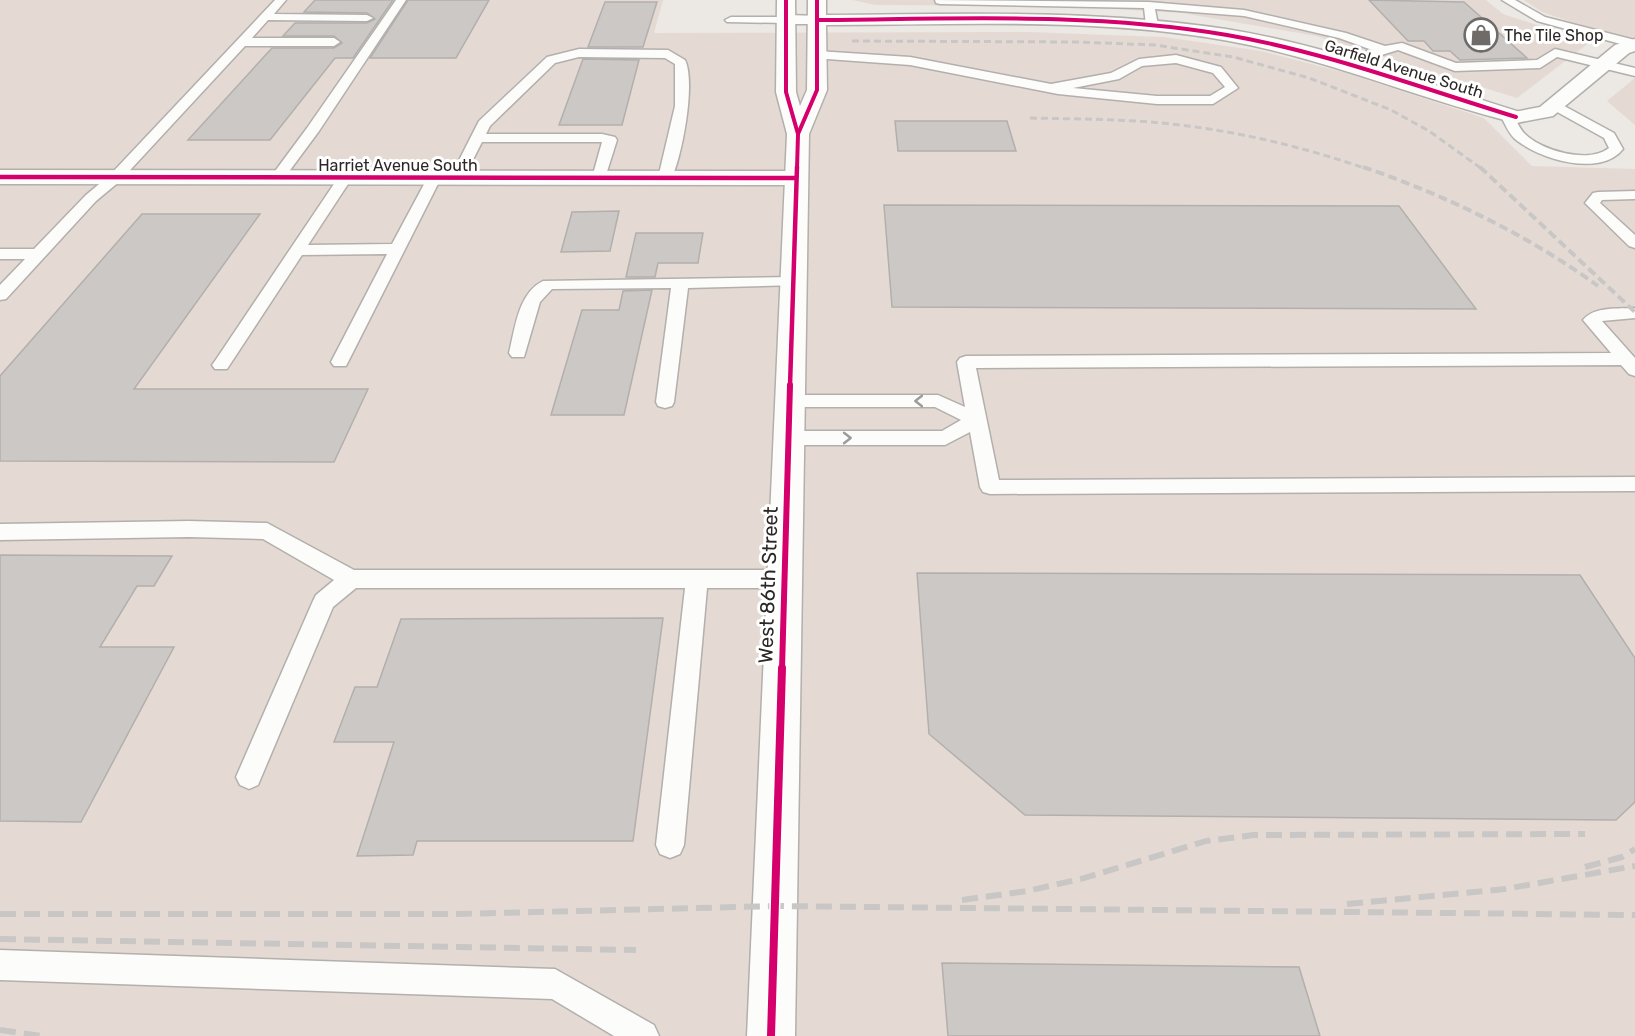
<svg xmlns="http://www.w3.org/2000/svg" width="1635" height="1036" viewBox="0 0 1635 1036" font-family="Rubik,sans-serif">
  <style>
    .built { fill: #e4dad3 }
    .building { fill: #ccc8c5; stroke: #b2afac; stroke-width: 1.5 }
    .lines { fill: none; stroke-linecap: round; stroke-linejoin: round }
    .lane-casing { stroke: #b2afac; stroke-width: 3 }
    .street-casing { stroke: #b2afac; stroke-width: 3 }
    .secondary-casing { stroke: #b2afac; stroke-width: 3 }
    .lane { fill: #fcfcfb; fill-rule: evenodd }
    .street { fill: #fcfcfb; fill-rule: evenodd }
    .secondary { fill: #fcfcfb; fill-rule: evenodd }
    .rail-far2 { stroke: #c8c7c5; stroke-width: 3; stroke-dasharray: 7 4; stroke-linecap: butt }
    .rail-far1 { stroke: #c8c7c5; stroke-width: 4; stroke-dasharray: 9 4.5; stroke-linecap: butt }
    .rail { stroke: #c8c7c5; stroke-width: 6; stroke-dasharray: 16 8; stroke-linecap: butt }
    .cycleway-far3-casing { stroke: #fff; stroke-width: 6 }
    .cycleway-far2-casing { stroke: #fff; stroke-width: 8 }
    .cycleway-far1-casing { stroke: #fff; stroke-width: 10 }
    .cycleway-casing { stroke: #fff; stroke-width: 11 }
    .cycleway-far3 { stroke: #d6006c; stroke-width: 4 }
    .cycleway-far2 { stroke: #d6006c; stroke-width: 4.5 }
    .cycleway-far1 { stroke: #d6006c; stroke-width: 6 }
    .cycleway { stroke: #d6006c; stroke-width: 8 }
    .oneway { stroke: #9e9c9b }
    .labels { text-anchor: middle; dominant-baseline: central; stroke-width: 6; stroke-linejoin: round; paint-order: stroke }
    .far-poi-label { font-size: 16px; fill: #2b2725; stroke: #fff; text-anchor: start }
    .far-street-label { font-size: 16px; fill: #2b2725; stroke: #fff }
    .street-label { font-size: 20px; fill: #2b2725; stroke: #fff }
  </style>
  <rect width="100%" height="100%" fill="#ece8e4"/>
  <!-- built -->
  <g class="built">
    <polygon points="0,0 663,0 654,33 1029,32 1164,37 1261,51 1346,73 1484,118 1532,166 1635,169 1635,1036 0,1036"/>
    <polygon points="853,0 1486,0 1503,14 1590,42 1517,98 1316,36 1182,13 1064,6 875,5"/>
    <polygon points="1524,0 1635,0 1635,44 1542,12"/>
    <polygon points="1635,78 1635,125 1607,101"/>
  </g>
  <!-- building -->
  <g class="building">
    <polygon points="315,0 393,0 353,58 335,58 270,140 188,140 272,48 334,48 342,43 334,36 283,36 295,23 367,23 375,19 367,13 304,12"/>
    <polygon points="408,0 489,0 456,58 370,58"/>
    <polygon points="1369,0 1464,2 1527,58 1460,60 1450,51 1433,51 1424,41 1408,41"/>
    <polygon points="605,2 657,2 643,47 588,47"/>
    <polygon points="583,59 639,60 622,125 559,125"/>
    <polygon points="895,121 1007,121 1016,151 898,151"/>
    <polygon points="884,205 1399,206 1476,309 892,307"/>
    <polygon points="619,211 610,251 561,252 572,212"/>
    <polygon points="142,214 260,214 134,389 368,389 334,462 0,461 0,376"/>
    <polygon points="636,233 703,233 698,263 658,263 655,277 626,277"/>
    <polygon points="652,290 624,415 551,415 582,310 619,310 623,291"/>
    <polygon points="0,555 172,556 154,586 137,586 100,647 174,647 81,822 0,821"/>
    <polygon points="917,573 1580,575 1635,658 1635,802 1616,820 1025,815 929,734"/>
    <polygon points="663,618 633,841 417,841 413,855 357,856 394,742 334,742 355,687 377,687 401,619"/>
    <polygon points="942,963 1299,967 1320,1036 948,1036"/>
  </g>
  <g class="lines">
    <!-- lane casing -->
    <g class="lane-casing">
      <g id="lane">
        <polygon points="275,0 286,0 274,14 367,15 373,18 367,21 268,20 252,38 334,38 340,42 334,46 245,46 120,181 96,201 6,299 0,300 0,285 25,259 0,259 0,249 34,249 86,195 110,175"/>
        <polygon points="396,0 406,0 319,131 282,181 272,181 270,178 307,128"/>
        <polygon points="935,0 1149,2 1244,10 1346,33 1385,46 1402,43 1456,63 1537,60 1555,49 1635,68 1635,76 1557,57 1540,68 1455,71 1398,50 1375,57 1355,72 1351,71 1351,65 1367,51 1372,50 1339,38 1244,16 1155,9 1158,25 1152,28 1146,25 1144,8 940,4 936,3"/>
        <polygon points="1502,0 1515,0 1545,17 1635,40 1635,48 1537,21"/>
        <polygon points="731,17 786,17 792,20 786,23 727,22 725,20"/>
        <path d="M 579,49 L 668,50 L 685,60 C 696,82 682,160 670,181 L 660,181 L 658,178 L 675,106 L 675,64 L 665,58 L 579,57 L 555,63 L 490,126 L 486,134 L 602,134 L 615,137 L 617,140 L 604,181 L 594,181 L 592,178 L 602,142 L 482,142 L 462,181 L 452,181 L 450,178 L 479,121 L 547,57 Z"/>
        <path d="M 817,51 L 910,57 L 1051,84 L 1111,73 L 1139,59 L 1176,55 L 1221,67 L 1238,88 L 1213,104 L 1157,104 L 1058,94 L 910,65 L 813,58 L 813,52 ZM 1176,63 L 1213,73 L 1225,87 L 1210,96 L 1157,96 L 1073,88 L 1119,79 L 1142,66 Z"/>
        <path d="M 1555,101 L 1614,133 L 1623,149 C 1600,178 1539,159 1515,139 C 1508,133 1505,123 1500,115 L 1502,112 L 1512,112 C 1516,119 1519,128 1524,133 C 1541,151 1589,164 1609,148 L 1604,138 L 1550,108 L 1549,105 L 1550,102 Z"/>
        <polygon points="345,174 352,178 308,245 392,244 429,175 439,175 441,178 346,366 334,366 331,362 387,254 302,255 227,369 215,369 212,365 215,361 340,175"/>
        <polygon points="1635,191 1635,199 1602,200 1600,203 1635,235 1635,248 1629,246 1585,203 1593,193 1598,192"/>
        <path d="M 793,277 L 799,279 L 801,282 L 799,285 L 688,288 L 674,402 L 672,406 L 665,408 L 658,406 L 656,402 L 671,288 L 552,289 L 540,302 L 524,357 L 512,357 L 509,353 C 515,329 518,293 543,281 Z"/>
        <path d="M 1635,308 L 1635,318 L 1602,321 L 1635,358 L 1635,376 L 1629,374 L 1621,365 L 976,368 L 999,480 L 1635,477 L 1635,491 L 990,494 L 983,492 L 980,487 L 970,432 L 945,445 L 788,445 L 781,443 L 778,438 L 781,433 L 788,431 L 942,431 L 961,420 L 935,407 L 790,407 L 783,405 L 781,401 L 783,397 L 790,395 L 938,395 L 965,407 L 957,362 L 960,358 L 966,356 L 1611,353 L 1583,320 C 1594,306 1619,309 1635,308 Z"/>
        <polygon points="189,521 267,523 354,570 784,570 792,573 795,579 792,585 784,588 707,588 684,845 680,854 670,858 660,854 656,845 685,588 356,588 333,607 258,785 249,789 240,785 236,777 313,601 316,595 334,580 263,539 189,537 0,540 0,524"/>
        <polygon points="0,950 555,969 654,1025 659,1036 614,1036 552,999 0,980"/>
      </g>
    </g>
    <!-- street casing -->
    <g class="street-casing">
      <g id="street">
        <polygon points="786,15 824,16 827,20 824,24 780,24 777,20 780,16"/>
        <polygon points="1635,39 1635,51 1629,53 1553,116 1516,123 1509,121 1506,117 1509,113 1540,107 1615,45"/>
        <polygon points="0,170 795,171 803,173 806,178 803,183 795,185 0,184"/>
      </g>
    </g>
    <!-- secondary casing -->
    <g class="secondary-casing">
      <path id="secondary" d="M 777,0 L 795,0 L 796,92 L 800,106 L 807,90 L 808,0 L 826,0 L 826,15 C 959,14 1093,9 1226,29 C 1327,45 1425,83 1523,113 L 1526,117 L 1523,121 L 1516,123 C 1419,99 1327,59 1229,41 C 1096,17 960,25 826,25 L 827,90 L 809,134 L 795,1036 L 747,1036 L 787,134 L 776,92 Z"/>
    </g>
    <!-- lane -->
    <use href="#lane" class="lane"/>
    <!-- street -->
    <use href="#street" class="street"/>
    <!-- secondary -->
    <use href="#secondary" class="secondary"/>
    <!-- rail-far2 -->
    <g class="rail-far2">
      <polyline points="852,41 1077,42 1155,45 1233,57 1309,78 1391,110 1429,131 1482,169"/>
      <path d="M 1030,118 C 1074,119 1119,119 1162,123 C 1233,130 1301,146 1367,169"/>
    </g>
    <!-- rail-far1 -->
    <g class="rail-far1">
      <path d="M 1363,167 C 1445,195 1528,235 1598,286"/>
      <polyline points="1480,167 1635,312"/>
    </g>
    <!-- rail -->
    <g class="rail">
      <polyline points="1585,867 1622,857 1635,849"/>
      <polyline points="962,900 1027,891 1081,879 1206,841 1254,835 1585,834"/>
      <polyline points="1347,904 1505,889 1635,866"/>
      <polyline points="0,914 457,914 777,906 1635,915"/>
      <polyline points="0,939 636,950"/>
      <polyline points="0,1030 41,1036"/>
    </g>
    <!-- cycleway-far3 casing -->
    <g class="cycleway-far3-casing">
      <g id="cycleway-far3">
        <polyline points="786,0 786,92 798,134 797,169"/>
        <path d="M 818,20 C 954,19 1092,12 1227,35 C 1326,52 1421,88 1516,117"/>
        <polyline points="798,134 817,90 817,0"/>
      </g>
    </g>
    <!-- cycleway-far2 casing -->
    <g class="cycleway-far2-casing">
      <g id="cycleway-far2">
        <polyline points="0,177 795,178"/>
        <polyline points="790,386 797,167"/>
      </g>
    </g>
    <!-- cycleway-far1 casing -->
    <g class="cycleway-far1-casing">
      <polyline id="cycleway-far1" points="782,669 790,385"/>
    </g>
    <!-- cycleway casing -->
    <g class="cycleway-casing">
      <polyline id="cycleway" points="771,1036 782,668"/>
    </g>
    <!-- cycleway-far3 -->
    <use href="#cycleway-far3" class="cycleway-far3"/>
    <!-- cycleway-far2 -->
    <use href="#cycleway-far2" class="cycleway-far2"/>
    <!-- cycleway-far1 -->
    <use href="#cycleway-far1" class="cycleway-far1"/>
    <!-- cycleway -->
    <use href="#cycleway" class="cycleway"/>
  </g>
  <!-- one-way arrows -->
  <defs><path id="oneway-chevron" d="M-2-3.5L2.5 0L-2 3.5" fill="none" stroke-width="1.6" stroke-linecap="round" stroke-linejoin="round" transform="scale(1.5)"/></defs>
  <g class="oneway">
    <use href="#oneway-chevron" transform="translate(919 401) rotate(-180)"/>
    <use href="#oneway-chevron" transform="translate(847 438)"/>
  </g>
  <!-- icons -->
  <defs>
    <g id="shop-ring" transform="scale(1.725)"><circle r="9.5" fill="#fff" stroke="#6f6b68" stroke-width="1.5"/><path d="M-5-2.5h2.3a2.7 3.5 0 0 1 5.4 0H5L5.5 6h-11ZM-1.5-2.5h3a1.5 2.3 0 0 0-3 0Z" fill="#6f6b68"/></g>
  </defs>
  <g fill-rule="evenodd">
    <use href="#shop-ring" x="1481" y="35"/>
  </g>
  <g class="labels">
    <!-- far-poi labels -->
    <g class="far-poi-label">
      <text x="1504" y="35">The Tile Shop</text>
    </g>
    <!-- far-street labels -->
    <g class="far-street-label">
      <text transform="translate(1404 69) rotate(17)">Garfield Avenue South</text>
      <text x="398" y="165">Harriet Avenue South</text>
    </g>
    <!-- street labels -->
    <g class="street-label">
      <text transform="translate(768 585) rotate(-88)">West 86th Street</text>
    </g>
  </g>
</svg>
